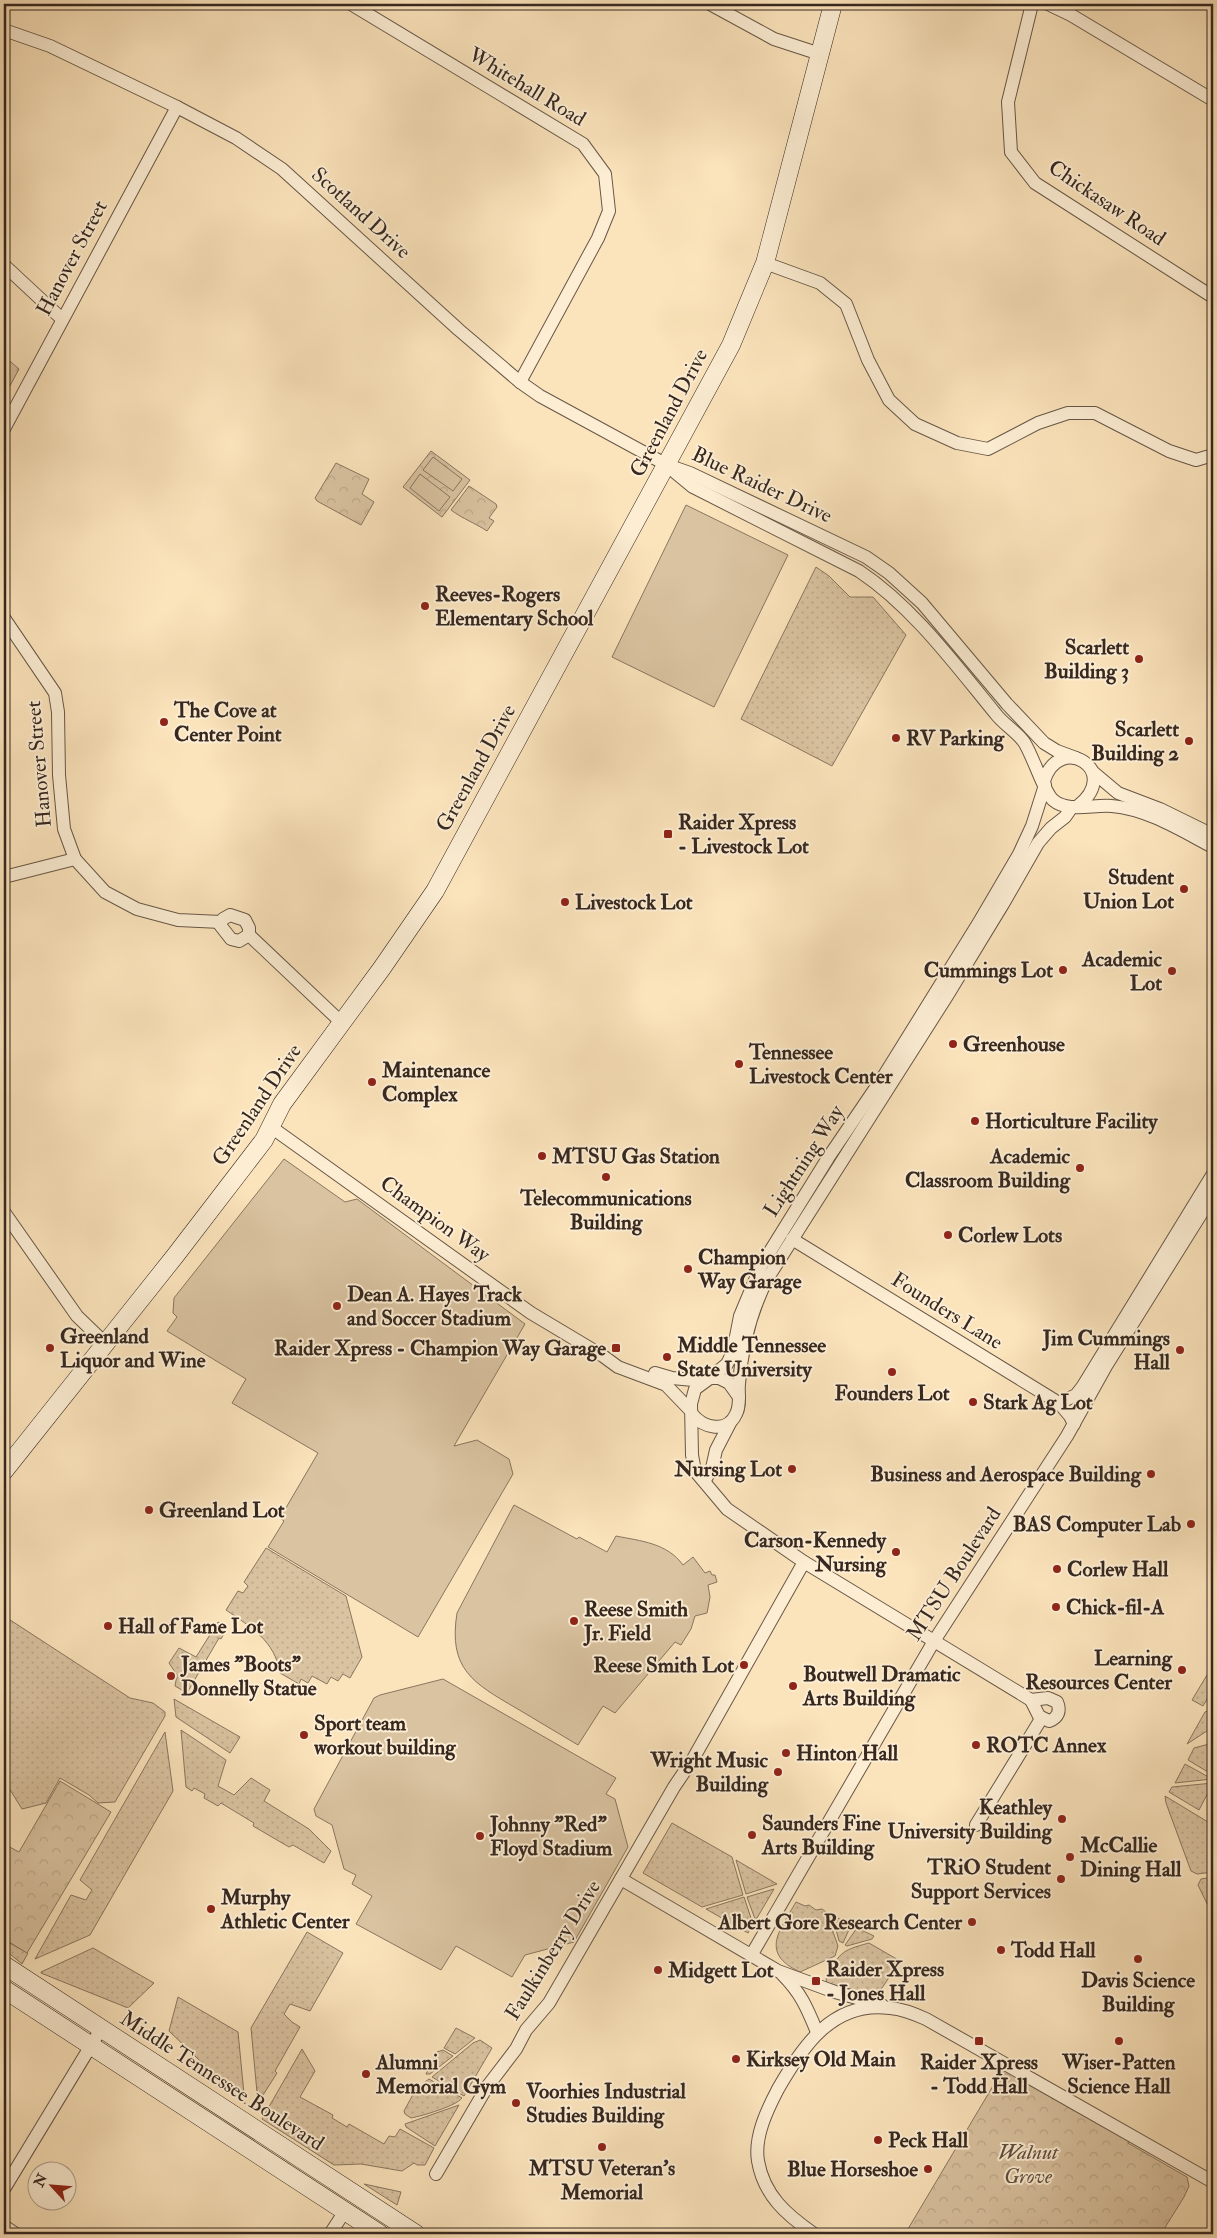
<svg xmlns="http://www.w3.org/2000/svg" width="1217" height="2238" viewBox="0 0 1217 2238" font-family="'IM FELL Double Pica',serif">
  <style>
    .grass { fill: url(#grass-dots); stroke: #887660 }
    .forest { fill: url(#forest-firs); stroke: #887660 }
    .park { fill: url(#park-crowns); stroke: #887660 }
    .garden { fill: #dac3a1; stroke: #887660 }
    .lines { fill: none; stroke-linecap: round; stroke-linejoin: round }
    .street-casing { stroke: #675747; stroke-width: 14 }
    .secondary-casing { stroke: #362820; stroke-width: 19 }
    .street { stroke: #fcedd3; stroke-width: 12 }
    .secondary { stroke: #fcedd3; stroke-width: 18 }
    .poi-dot { fill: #8f2418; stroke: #fcedd3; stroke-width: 2 }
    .labels { text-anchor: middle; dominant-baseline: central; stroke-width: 4; stroke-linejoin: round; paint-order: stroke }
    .street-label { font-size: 21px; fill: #362820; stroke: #fcedd3 }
    .poi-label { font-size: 21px; font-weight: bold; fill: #362820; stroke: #fcedd3; text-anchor: start }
    .park-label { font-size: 21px; font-style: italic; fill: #5f4f40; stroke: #fcedd3 }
  </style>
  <defs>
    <pattern id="grass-dots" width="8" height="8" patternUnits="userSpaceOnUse" patternTransform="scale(1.25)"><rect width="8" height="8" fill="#dac3a1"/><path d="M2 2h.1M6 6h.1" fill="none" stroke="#bca88a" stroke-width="1.8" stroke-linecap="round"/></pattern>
    <pattern id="forest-firs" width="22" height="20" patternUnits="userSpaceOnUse" patternTransform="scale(1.25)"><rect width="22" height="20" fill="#dac3a1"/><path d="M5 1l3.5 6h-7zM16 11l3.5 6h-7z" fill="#bca88a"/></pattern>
    <pattern id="park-crowns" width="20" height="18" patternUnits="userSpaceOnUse" patternTransform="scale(1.25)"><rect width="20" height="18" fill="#dac3a1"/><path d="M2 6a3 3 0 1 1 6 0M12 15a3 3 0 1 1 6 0" fill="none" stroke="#bca88a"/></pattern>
  </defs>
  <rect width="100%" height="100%" fill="#fbe3bb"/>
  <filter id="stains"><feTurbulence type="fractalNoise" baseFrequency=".004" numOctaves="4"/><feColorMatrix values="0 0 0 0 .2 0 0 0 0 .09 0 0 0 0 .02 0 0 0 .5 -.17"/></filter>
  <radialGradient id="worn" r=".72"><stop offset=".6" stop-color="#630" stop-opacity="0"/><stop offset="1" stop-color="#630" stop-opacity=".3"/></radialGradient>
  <!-- grass -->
  <g class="grass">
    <polygon points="816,567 829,576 850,597 873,597 906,635 832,766 741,719"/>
    <path d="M 266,1548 L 346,1596 L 362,1657 L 350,1678 L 343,1674 L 338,1681 L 331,1677 L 327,1684 L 312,1676 L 308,1683 L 301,1679 L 299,1684 L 280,1673 C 275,1641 251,1627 226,1610 L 238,1591 L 243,1593 L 248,1586 L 244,1582 Z"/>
    <polygon points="4,1616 130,1698 153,1703 165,1712 165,1716 115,1802 98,1803 89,1795 60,1778 46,1803 22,1809 4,1780"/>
    <polygon points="218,1622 227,1628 221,1639 219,1638 187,1693 175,1686 177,1675 169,1663 179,1648 196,1657"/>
    <polygon points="1213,1665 1213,1689 1203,1706 1192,1700"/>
    <polygon points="174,1699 240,1737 230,1753 176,1717"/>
    <polygon points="1208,1711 1213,1714 1213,1727 1187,1744 1205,1712"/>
    <polygon points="181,1730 226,1760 218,1786 234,1795 251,1778 270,1790 264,1801 309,1829 331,1851 324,1863 293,1845 289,1847 253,1826 254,1823 221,1803 218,1806 204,1798 205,1794 194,1788 192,1791 186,1787"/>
    <polygon points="165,1732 173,1791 90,1935 35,1959 71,1895 86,1900 92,1890 80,1880"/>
    <polygon points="1213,1743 1213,1775 1188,1760 1194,1748"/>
    <polygon points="1185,1764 1212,1779 1175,1783"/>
    <polygon points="1213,1783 1199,1810 1169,1792 1172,1787"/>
    <polygon points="1165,1796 1213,1825 1213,1872 1197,1874 1191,1871 1166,1803"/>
    <polygon points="672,1823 732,1857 743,1895 702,1907 643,1873"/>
    <polygon points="736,1860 777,1884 746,1894"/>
    <polygon points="1213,1877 1213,1916 1198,1885 1201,1879"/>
    <polygon points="774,1889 757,1918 755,1919 747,1897"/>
    <polygon points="744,1897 753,1924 748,1933 706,1909"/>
    <path d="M 796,1902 L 805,1906 L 809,1905 L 816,1910 L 822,1909 L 826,1912 L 838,1946 L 835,1956 L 800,1972 C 759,1953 780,1930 796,1902 Z"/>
    <polygon points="834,1916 851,1925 843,1943 839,1941 833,1918"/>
    <polygon points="857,1928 874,1936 872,1939 847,1946 845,1945"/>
    <polygon points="307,1932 343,1953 310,2011 290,2004 284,2014 292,2022 300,2027 275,2071 277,2073 258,2103 251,2028"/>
    <polygon points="4,1940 28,1953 22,1964 4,1949"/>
    <path d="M 869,1943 L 900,1961 L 882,1988 L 870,1994 L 827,1983 L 826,1979 C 840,1953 839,1951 869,1943 Z"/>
    <polygon points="93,1948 154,1983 128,2008 41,1973 41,1972"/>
    <polygon points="178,1997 238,2032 245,2104 169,2031"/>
    <polygon points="456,2028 475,2038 455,2054 444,2048"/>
    <polygon points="480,2040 492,2048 464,2096 432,2077 473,2043"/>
    <polygon points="302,2049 315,2071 300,2097 333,2115 332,2118 347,2127 349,2124 384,2144 389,2136 395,2137 400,2129 434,2148 425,2165 417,2165 414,2163 402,2171 361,2164 334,2165 262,2119"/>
    <polygon points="443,2050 453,2056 430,2074 426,2074 437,2052"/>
    <path d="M 429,2079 L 462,2098 C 456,2106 422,2116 411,2118 L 405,2114 L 404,2111 L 416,2089 Z"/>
    <polygon points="459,2105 435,2146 406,2127 405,2124"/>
    <polygon points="364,2184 401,2192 397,2205"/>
  </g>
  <!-- forest -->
  <polygon class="forest" points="4,356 19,369 4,397"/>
  <!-- park -->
  <g class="park">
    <polygon points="431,451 470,480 442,517 403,487"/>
    <polygon points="336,463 369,479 362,494 374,502 361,525 317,501 315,498"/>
    <path d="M 469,486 L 496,504 L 497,507 L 489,518 L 494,521 L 487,531 C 475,523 463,519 451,510 Z"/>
    <polygon points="60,1781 111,1812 27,1953 4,1939 4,1844 19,1852"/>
    <polygon points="1003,2069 1129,2140 1128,2143 1187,2177 1189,2186 1184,2197 1161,2234 905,2234"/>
  </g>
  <!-- garden -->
  <g class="garden">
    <polygon points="433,457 462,479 453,491 423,470"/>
    <polygon points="420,474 450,497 439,511 410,488"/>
    <polygon points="686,505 788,555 714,707 612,657"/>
    <polygon points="284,1159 345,1202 357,1199 525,1324 454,1446 477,1440 509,1459 513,1474 418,1637 268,1547 284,1521 280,1518 318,1453 232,1403 246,1379 167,1331 177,1317 173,1313 174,1298"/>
    <path d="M 514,1505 L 577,1539 L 579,1537 L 607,1552 L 616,1536 C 641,1541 667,1543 683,1565 L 693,1557 L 705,1573 L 710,1571 L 712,1575 L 715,1575 L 717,1582 L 708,1585 L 710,1597 L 707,1613 L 695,1616 L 691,1629 L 681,1645 L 675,1642 L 615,1713 L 603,1706 L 578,1745 C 557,1733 537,1720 516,1708 C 473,1683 448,1669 457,1613 Z"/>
    <polygon points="443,1679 616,1778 606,1794 615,1799 628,1847 574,1942 525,1955 512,1977 456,1946 441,1970 356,1924 372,1896 352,1884 356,1875 344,1869 332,1825 316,1816 314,1809 374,1698 380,1695"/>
  </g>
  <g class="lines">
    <!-- street casing -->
    <g class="street-casing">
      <g id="street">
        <polyline points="351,4 583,144 605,174 609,211 598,238 520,382"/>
        <polyline points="710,4 774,39 820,54"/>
        <polyline points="1032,4 1008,102 1011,152 1035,183 1213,297"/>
        <polyline points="1048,4 1071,15 1213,100"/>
        <polyline points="4,30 50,46 177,107 236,138 282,169 459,330 520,382 540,396 667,465 690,473 866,557 889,573 922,603 1007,704 1044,743 1057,751 1076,758"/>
        <polyline points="765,263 820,283 846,304 868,360 889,400 915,424 957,443 988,449 1038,423 1068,413 1095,413 1169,451 1196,460 1213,455"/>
        <polyline points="4,265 62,319"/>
        <polyline points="4,429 177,107"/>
        <path d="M 670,468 L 693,487 L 859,571 C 913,607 954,663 995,713 C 1003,724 1016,731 1024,742 C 1033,756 1044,792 1053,800 C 1068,813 1094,804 1112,806 C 1148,809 1182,831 1213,847"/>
        <polyline points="4,618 55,693 58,712 59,775 64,829 75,859 105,892 137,909 178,920 221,922"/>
        <polyline points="1093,772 1118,793 1160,809 1213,835"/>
        <path d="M 1044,781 C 1059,732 1123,770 1078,806"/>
        <polyline points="4,877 75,859"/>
        <polyline points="249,935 239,941 231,939 220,925 223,919 230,915 245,920 249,928 249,935 342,1023"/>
        <polyline points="271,1127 531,1313 603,1356 618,1367 666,1385 691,1411"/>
        <polyline points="4,1212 77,1316 105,1343"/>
        <polyline points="792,1239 1059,1403 1070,1416 1074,1424"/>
        <polyline points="655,1373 672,1378 704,1381"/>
        <polyline points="710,1378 727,1364 733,1352 740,1316 761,1266 828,1158 885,1074 978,924 1019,854 1032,826 1045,785"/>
        <polyline points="739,1397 729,1383 719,1378 710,1378 695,1389 691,1404 692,1455 695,1471 727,1509 804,1562 1031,1700"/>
        <polyline points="1059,1403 1076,1395 1083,1386 1213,1174"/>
        <path d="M 692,1414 C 703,1428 727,1434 736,1414 C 741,1405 738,1394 739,1384 C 742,1347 751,1309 769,1276 L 947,996 L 1003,904 L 1038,843 L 1051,828 L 1065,817 L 1072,807"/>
        <polyline points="705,1480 712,1468 716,1450 730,1423"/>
        <path d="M 1048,1698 L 1057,1702 C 1061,1711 1058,1718 1049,1721 L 1039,1716 L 1031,1700 Z"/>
        <polyline points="976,1825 1041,1719"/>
        <polyline points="621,1879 778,1971 835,1992 882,2005"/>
        <polyline points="752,1954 934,1641 1067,1436 1106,1366 1213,1195"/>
        <path d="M 782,1974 C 801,1993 807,2008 817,2032"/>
        <polyline points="436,2174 487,2087 516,2049 526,2030 549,2003 674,1787 693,1759 804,1562"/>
        <polyline points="4,2189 101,2029"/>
        <polyline points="4,2226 16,2234"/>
        <polyline points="330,2234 345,2211"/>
        <path d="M 814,2234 C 787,2215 764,2196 758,2161 C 754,2137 767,2110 778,2089 C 802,2047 833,2000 890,2008 C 902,2009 915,2014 926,2019 L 1213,2182"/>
      </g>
    </g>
    <!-- secondary casing -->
    <g class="secondary-casing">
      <g id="secondary">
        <polyline points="4,1471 175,1256 264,1140 282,1104 382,968 435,891 731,345 765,263 833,4"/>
        <polyline points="4,1965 416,2234"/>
        <polyline points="4,1989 380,2234"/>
      </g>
    </g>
    <!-- street -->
    <use href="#street" class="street"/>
    <!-- secondary -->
    <use href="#secondary" class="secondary"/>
  </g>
  <!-- markers -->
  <g class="poi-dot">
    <circle cx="425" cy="606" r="5"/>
    <circle cx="1139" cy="659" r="5"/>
    <circle cx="164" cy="722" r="5"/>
    <circle cx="896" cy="738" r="5"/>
    <circle cx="1189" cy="741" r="5"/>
    <rect x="663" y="829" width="10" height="10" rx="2.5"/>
    <circle cx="1184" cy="889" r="5"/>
    <circle cx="565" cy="902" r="5"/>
    <circle cx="1063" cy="970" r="5"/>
    <circle cx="1172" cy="971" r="5"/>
    <circle cx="953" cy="1044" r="5"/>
    <circle cx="739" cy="1064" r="5"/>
    <circle cx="372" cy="1082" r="5"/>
    <circle cx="975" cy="1121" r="5"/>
    <circle cx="542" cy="1156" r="5"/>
    <circle cx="1080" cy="1168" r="5"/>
    <circle cx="606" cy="1177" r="5"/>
    <circle cx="948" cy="1235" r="5"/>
    <circle cx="688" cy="1269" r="5"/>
    <circle cx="337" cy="1306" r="5"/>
    <circle cx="50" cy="1348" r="5"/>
    <rect x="611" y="1343" width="10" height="10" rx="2.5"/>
    <circle cx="1180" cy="1350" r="5"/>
    <circle cx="667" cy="1357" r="5"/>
    <circle cx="892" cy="1372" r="5"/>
    <circle cx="973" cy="1402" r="5"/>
    <circle cx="792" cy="1469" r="5"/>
    <circle cx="1151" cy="1474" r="5"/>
    <circle cx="149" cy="1510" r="5"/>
    <circle cx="1191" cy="1524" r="5"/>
    <circle cx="896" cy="1552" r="5"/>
    <circle cx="1057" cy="1569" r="5"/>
    <circle cx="1056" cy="1607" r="5"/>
    <circle cx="574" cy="1621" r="5"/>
    <circle cx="108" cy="1626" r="5"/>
    <circle cx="744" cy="1665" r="5"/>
    <circle cx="1182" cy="1670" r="5"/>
    <circle cx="171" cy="1676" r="5"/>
    <circle cx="793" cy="1686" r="5"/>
    <circle cx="304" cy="1735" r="5"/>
    <circle cx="976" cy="1745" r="5"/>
    <circle cx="786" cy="1753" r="5"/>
    <circle cx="778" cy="1772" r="5"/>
    <circle cx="1062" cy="1819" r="5"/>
    <circle cx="752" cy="1835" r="5"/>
    <circle cx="480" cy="1836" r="5"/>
    <circle cx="1070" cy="1857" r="5"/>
    <circle cx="1061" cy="1879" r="5"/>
    <circle cx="211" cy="1909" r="5"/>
    <circle cx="972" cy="1922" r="5"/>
    <circle cx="1001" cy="1950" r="5"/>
    <circle cx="1138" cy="1959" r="5"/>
    <circle cx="658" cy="1970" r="5"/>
    <rect x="811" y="1976" width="10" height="10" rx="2.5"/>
    <rect x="974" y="2036" width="10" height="10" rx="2.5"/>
    <circle cx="1119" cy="2041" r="5"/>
    <circle cx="736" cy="2059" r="5"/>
    <circle cx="366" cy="2074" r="5"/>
    <circle cx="516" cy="2103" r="5"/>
    <circle cx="878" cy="2140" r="5"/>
    <circle cx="602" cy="2147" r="5"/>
    <circle cx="928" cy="2169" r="5"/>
  </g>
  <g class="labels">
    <!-- street labels -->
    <g class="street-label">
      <text transform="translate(527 87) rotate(31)">Whitehall Road</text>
      <text transform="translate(1107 203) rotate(34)">Chickasaw Road</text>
      <text transform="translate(361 213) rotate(42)">Scotland Drive</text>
      <text transform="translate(72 258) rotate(-62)">Hanover Street</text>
      <text transform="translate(669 413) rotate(-62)">Greenland Drive</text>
      <text transform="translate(762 485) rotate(25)">Blue Raider Drive</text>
      <text transform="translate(39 764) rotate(-95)">Hanover Street</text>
      <text transform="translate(476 768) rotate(-61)">Greenland Drive</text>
      <text transform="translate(257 1105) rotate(-56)">Greenland Drive</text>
      <text transform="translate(804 1161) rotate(-57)">Lightning Way</text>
      <text transform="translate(435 1219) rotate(36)">Champion Way</text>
      <text transform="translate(947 1311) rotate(32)">Founders Lane</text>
      <text transform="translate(954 1574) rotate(-57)">MTSU Boulevard</text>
      <text transform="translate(553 1950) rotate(-58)">Faulkinberry Drive</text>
      <text transform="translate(222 2081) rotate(33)">Middle Tennessee Boulevard</text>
    </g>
    <!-- poi labels -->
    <g class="poi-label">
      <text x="435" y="594">Reeves-Rogers<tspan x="435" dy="24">Elementary School</tspan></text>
      <text x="1129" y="647" text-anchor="end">Scarlett<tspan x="1129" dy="24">Building 3</tspan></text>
      <text x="174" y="710">The Cove at<tspan x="174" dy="24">Center Point</tspan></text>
      <text x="1179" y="729" text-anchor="end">Scarlett<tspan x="1179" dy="24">Building 2</tspan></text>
      <text x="906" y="738">RV Parking</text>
      <text x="678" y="822">Raider Xpress<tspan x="678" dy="24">- Livestock Lot</tspan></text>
      <text x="1174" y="877" text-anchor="end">Student<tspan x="1174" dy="24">Union Lot</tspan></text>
      <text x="575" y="902">Livestock Lot</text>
      <text x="1162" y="959" text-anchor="end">Academic<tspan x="1162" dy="24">Lot</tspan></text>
      <text x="1053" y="970" text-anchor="end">Cummings Lot</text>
      <text x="963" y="1044">Greenhouse</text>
      <text x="749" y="1052">Tennessee<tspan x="749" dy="24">Livestock Center</tspan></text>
      <text x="382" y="1070">Maintenance<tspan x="382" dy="24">Complex</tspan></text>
      <text x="985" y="1121">Horticulture Facility</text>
      <text x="552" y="1156">MTSU Gas Station</text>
      <text x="1070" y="1156" text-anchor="end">Academic<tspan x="1070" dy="24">Classroom Building</tspan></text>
      <text x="606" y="1198" text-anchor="middle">Telecommunications<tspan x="606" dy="24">Building</tspan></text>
      <text x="958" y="1235">Corlew Lots</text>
      <text x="698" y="1257">Champion<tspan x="698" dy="24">Way Garage</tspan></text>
      <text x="347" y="1294">Dean A. Hayes Track<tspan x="347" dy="24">and Soccer Stadium</tspan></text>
      <text x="60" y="1336">Greenland<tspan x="60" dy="24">Liquor and Wine</tspan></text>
      <text x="1170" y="1338" text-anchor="end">Jim Cummings<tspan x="1170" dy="24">Hall</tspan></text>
      <text x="677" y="1345">Middle Tennessee<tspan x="677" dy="24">State University</tspan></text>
      <text x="606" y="1348" text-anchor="end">Raider Xpress - Champion Way Garage</text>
      <text x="892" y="1393" text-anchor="middle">Founders Lot</text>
      <text x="983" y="1402">Stark Ag Lot</text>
      <text x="782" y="1469" text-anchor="end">Nursing Lot</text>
      <text x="1141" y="1474" text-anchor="end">Business and Aerospace Building</text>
      <text x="159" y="1510">Greenland Lot</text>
      <text x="1181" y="1524" text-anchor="end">BAS Computer Lab</text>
      <text x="886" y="1540" text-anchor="end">Carson-Kennedy<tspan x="886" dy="24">Nursing</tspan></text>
      <text x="1067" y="1569">Corlew Hall</text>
      <text x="1066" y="1607">Chick-fil-A</text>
      <text x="584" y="1609">Reese Smith<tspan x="584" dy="24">Jr. Field</tspan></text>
      <text x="118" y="1626">Hall of Fame Lot</text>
      <text x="1172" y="1658" text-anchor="end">Learning<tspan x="1172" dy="24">Resources Center</tspan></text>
      <text x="181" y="1664">James "Boots"<tspan x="181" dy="24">Donnelly Statue</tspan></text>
      <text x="734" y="1665" text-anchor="end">Reese Smith Lot</text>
      <text x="803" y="1674">Boutwell Dramatic<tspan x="803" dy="24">Arts Building</tspan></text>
      <text x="314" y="1723">Sport team<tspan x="314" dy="24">workout building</tspan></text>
      <text x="986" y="1745">ROTC Annex</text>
      <text x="796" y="1753">Hinton Hall</text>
      <text x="768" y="1760" text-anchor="end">Wright Music<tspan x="768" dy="24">Building</tspan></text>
      <text x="1052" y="1807" text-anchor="end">Keathley<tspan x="1052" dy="24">University Building</tspan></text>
      <text x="762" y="1823">Saunders Fine<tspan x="762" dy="24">Arts Building</tspan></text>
      <text x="490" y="1824">Johnny "Red"<tspan x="490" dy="24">Floyd Stadium</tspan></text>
      <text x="1080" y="1845">McCallie<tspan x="1080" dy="24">Dining Hall</tspan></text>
      <text x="1051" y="1867" text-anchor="end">TRiO Student<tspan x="1051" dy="24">Support Services</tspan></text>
      <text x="221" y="1897">Murphy<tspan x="221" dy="24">Athletic Center</tspan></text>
      <text x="962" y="1922" text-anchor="end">Albert Gore Research Center</text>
      <text x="1011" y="1950">Todd Hall</text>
      <text x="826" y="1969">Raider Xpress<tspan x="826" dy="24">- Jones Hall</tspan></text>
      <text x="668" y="1970">Midgett Lot</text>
      <text x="1138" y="1980" text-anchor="middle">Davis Science<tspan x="1138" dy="24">Building</tspan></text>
      <text x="746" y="2059">Kirksey Old Main</text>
      <text x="376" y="2062">Alumni<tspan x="376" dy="24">Memorial Gym</tspan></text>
      <text x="979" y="2062" text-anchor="middle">Raider Xpress<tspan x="979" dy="24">- Todd Hall</tspan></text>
      <text x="1119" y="2062" text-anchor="middle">Wiser-Patten<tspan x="1119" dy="24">Science Hall</tspan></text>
      <text x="526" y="2091">Voorhies Industrial<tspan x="526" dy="24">Studies Building</tspan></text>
      <text x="888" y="2140">Peck Hall</text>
      <text x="602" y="2168" text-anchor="middle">MTSU Veteran's<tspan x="602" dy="24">Memorial</tspan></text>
      <text x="918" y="2169" text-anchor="end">Blue Horseshoe</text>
    </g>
    <!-- park labels -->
    <g class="park-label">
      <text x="1028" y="2152">Walnut<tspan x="1028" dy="24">Grove</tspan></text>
    </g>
  </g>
  <!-- margin -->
  <rect width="1217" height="2238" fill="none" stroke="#fbe3bb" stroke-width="20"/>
  <rect x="5" y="5" width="1207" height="2228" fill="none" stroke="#362820" stroke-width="2.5"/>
  <rect x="10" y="10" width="1197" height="2218" fill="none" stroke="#362820"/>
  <!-- north arrow -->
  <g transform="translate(52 2186) rotate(296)"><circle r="24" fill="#fcedd3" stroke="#ad9e8b"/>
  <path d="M0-4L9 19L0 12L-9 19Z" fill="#8f2418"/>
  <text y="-8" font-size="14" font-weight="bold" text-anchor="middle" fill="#362820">N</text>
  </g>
  <rect width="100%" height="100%" filter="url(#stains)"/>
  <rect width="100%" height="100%" fill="url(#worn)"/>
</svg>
